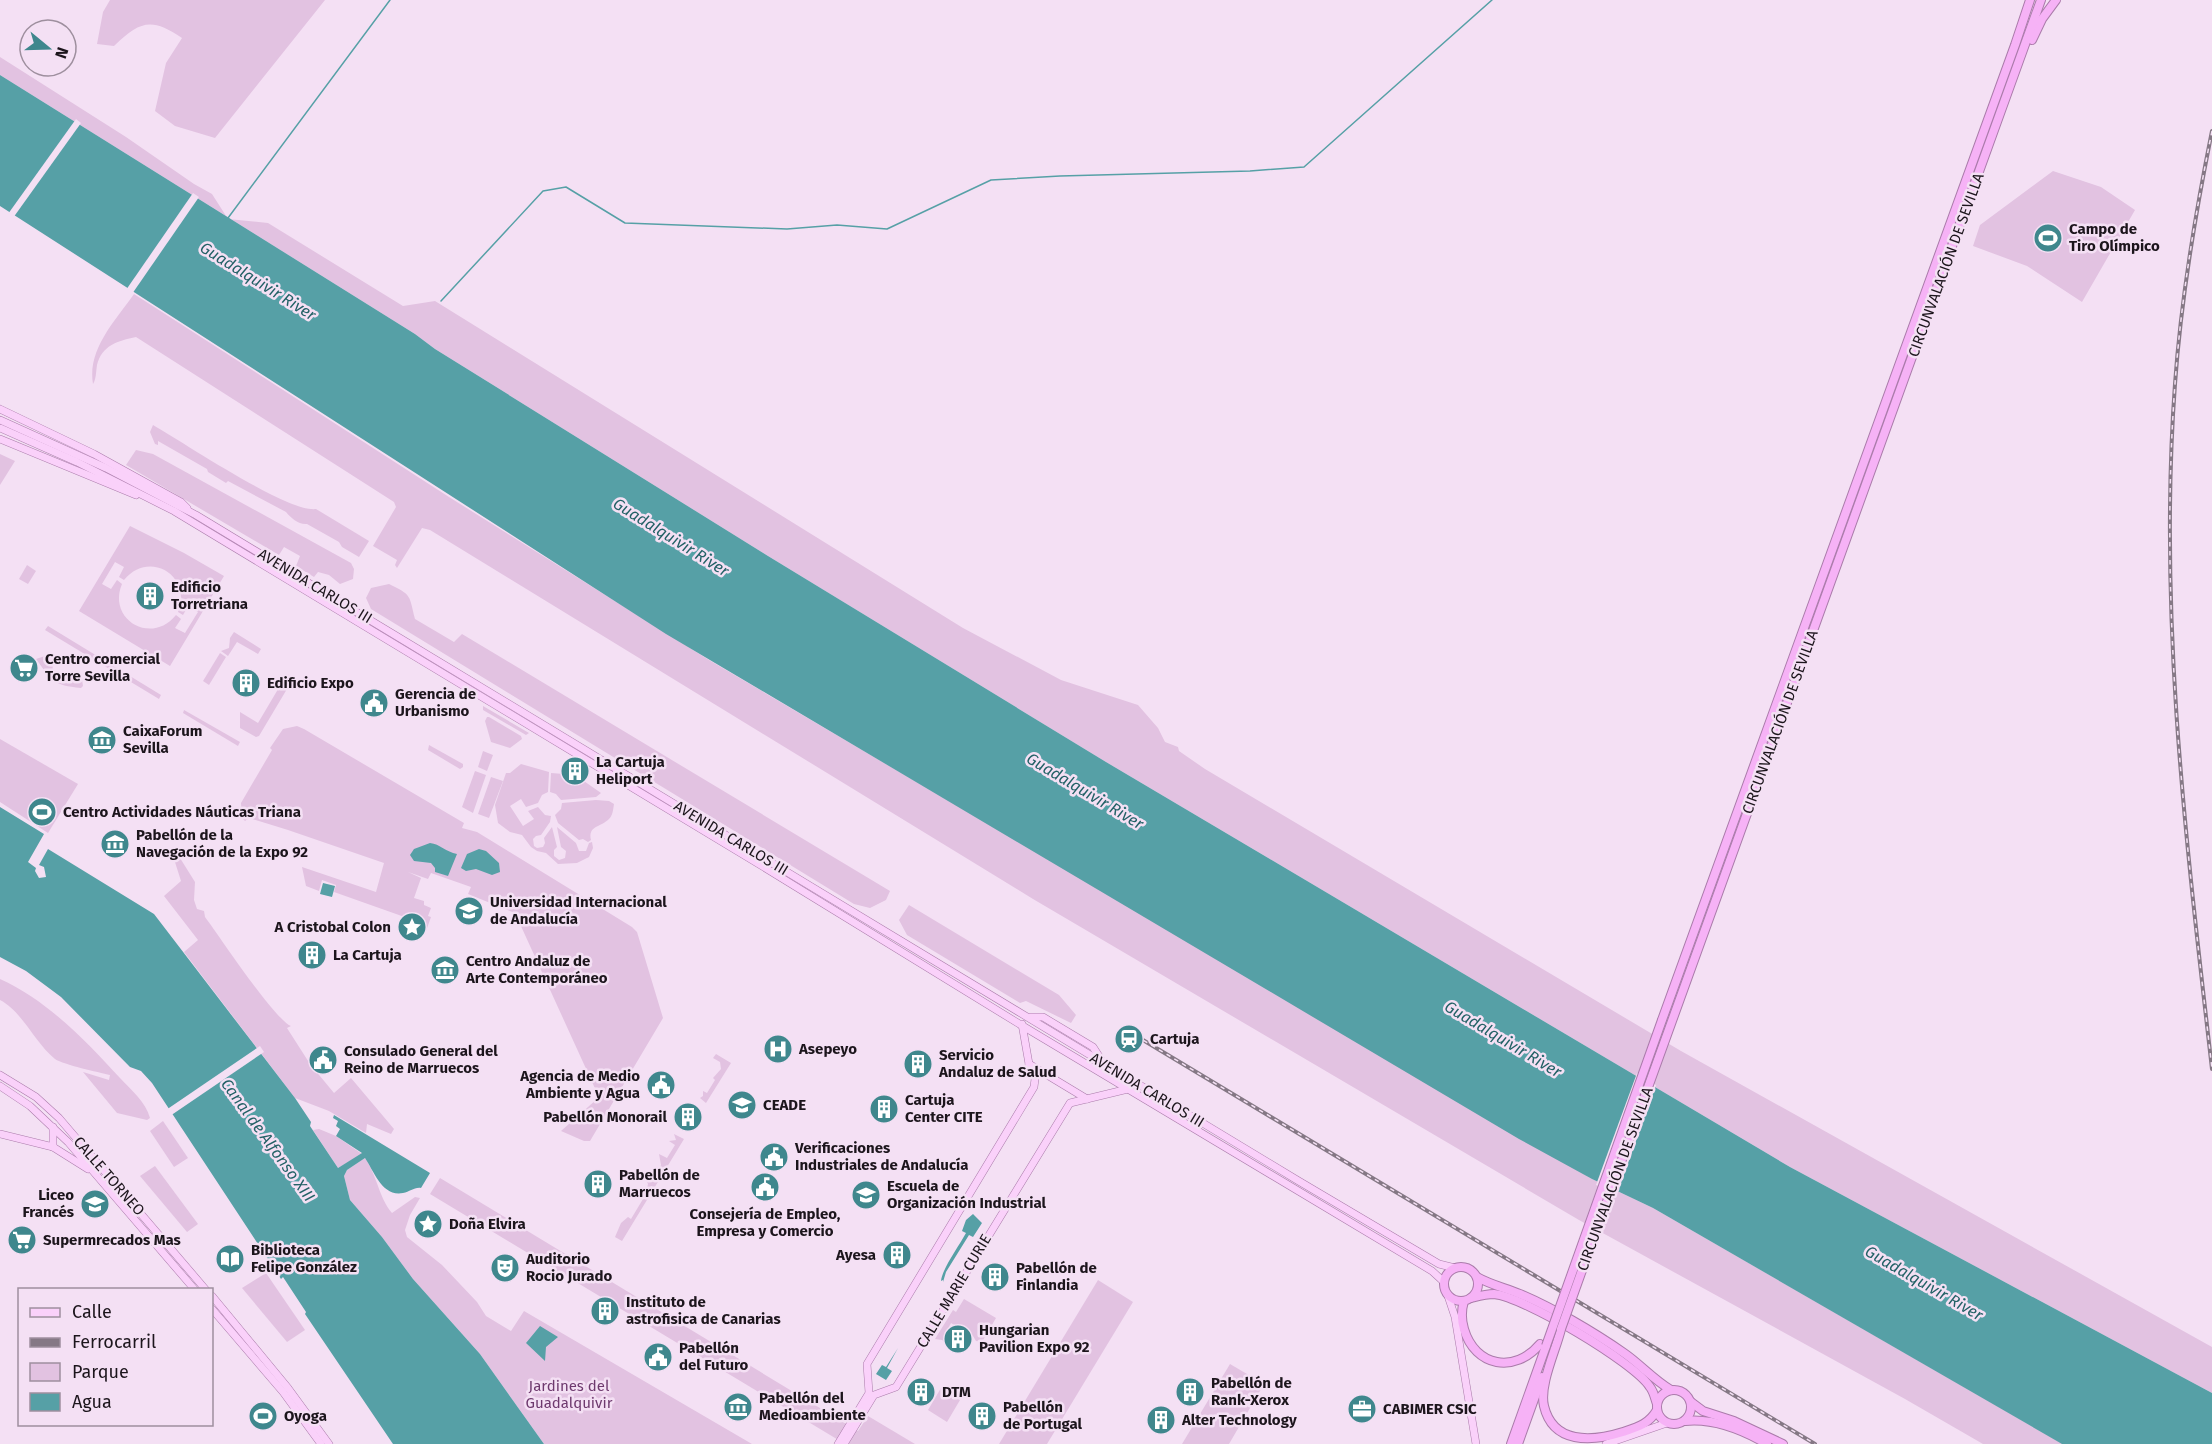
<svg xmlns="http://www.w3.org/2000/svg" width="2212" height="1444" viewBox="0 0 2212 1444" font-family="'Fira Sans',sans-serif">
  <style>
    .green { fill: #e2c2e1; fill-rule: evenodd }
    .water { fill: #56a0a6 }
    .pier { fill: #f4e0f4 }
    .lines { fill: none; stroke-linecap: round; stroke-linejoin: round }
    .stream { stroke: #56a0a6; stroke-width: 1.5 }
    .major-casing { stroke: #aa7baa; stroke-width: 8 }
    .highway-casing { stroke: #aa7baa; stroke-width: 10 }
    .major { stroke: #fad1fa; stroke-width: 7 }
    .highway { stroke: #f6b2f6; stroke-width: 8 }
    .rail-casing { stroke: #857885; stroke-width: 4 }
    .rail { stroke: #f4e0f4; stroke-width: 1.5; stroke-dasharray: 4.5; stroke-linecap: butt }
    .highway-bridge-casing { stroke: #aa7baa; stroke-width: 10; stroke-linecap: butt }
    .highway-bridge { stroke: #f6b2f6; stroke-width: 8 }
    .labels { text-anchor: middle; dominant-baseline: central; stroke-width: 5; stroke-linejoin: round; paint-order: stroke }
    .poi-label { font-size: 15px; font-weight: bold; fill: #1c151c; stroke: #f4e0f4; text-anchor: start }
    .street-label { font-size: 15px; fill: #1c151c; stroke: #f4e0f4 }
    .park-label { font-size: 15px; fill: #6e396e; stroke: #f4e0f4 }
    .water-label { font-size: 16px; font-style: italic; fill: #236166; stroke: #f4e0f4 }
  </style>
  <rect width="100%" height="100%" fill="#f4e0f4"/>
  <!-- green -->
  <g class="green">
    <path d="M 110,0 L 325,0 L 215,138 L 175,126 L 155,111 L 166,63 L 182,38 C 151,17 140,21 114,46 L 97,44 L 103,12 Z"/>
    <polygon points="0,57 126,137 194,184 212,194 228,219 268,223 403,306 435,301 963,628 1061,680 1138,705 1158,728 1165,742 1178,747 1179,751 1205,769 1681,1051 2212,1347 2212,1393 1790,1167 1106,762 768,556 435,349 415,334 0,75"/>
    <polygon points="2053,171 2101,187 2135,210 2082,302 2027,266 1973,246 1980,225"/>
    <path d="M 134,294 L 449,497 L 709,660 L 1592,1179 L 1653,1208 L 2063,1444 L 1983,1444 L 1905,1399 L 1579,1220 L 1033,899 L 430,530 L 422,528 L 397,568 L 395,565 L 397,560 L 373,546 L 396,507 L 394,502 L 136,337 C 118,341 102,345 97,365 C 96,372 96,380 93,384 C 87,349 116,320 134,294 Z"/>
    <path d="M 153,425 C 183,442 288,513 316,509 L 369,541 L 359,557 L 342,547 L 339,542 L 307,524 C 299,525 291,518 286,512 L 228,481 L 226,483 L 208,472 L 207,469 L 158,441 L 158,445 L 155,444 L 150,432 Z"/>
    <polygon points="136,450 153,454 351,563 354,569 353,579 340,584 329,575 318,572 314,577 296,566 300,556 284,547 279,555 126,465"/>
    <polygon points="0,454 15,461 0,485"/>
    <path d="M 130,526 L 184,553 L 224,576 L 170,666 L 79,611 ZM 115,562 L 124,567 L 119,577 L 124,580 C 149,549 193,576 178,612 L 183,615 L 188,606 L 198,612 L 185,633 L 175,628 L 181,619 L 176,615 C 151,646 107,619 122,584 L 117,580 L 111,589 L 102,584 Z"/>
    <polygon points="27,565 36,571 28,584 19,579"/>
    <path d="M 389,584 C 412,595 409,595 415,619 L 454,642 L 462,634 L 890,891 L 886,900 L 870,908 L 854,904 L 371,609 L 366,598 L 371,588 Z"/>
    <polygon points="48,626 161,695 159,699 45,630"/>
    <polygon points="234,632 261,649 258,654 237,642 228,656 221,651 229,648 230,638"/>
    <polygon points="220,653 226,657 209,685 203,681"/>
    <path d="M 45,656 L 52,660 L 53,672 L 65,677 L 73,673 L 82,680 L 83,686 L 81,688 C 53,685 53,682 36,659 Z"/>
    <polygon points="287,674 293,677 287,679 285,682 287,689 259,736 256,737 240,728 240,712 258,723"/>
    <polygon points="483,706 529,733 526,735 483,710"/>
    <polygon points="184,710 240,742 238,746 183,713"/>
    <polygon points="487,717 489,717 521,736 522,739 510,748 491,742 485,721"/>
    <polygon points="297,726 304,729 464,823 462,828 477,832 632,927 637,932 663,1018 590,1141 584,1141 561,1131 597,1099 598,1095 515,913 468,894 471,887 431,873 428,879 408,872 421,878 414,898 424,901 424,905 431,908 428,916 431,917 425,934 410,928 413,920 334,892 336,885 322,880 319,891 306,886 302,867 376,892 384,863 288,830 249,818 245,821 242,818 241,803 272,750 270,748 283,729"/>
    <polygon points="0,739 78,784 48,833 0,802"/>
    <polygon points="429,745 463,764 463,767 460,769 428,750"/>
    <polygon points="483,751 493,755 487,771 478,767"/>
    <polygon points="521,764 549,772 548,792 542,795 538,803 526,807 521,799 510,806 523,826 534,819 528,811 538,807 545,815 551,816 550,822 541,835 536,836 533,839 534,846 537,848 543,847 545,843 544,838 552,827 557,847 554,850 554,856 559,860 565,858 566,851 561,847 557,827 576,843 579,851 586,851 589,843 592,842 593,848 589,857 577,863 558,864 546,853 537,851 531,847 522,835 510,832 498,823 495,805 506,773 510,773"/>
    <polygon points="475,771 486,775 473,813 462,807"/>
    <polygon points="565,771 581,779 601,793 596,797 561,800 556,794 550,792 551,773 564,774"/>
    <polygon points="491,777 503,781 489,818 478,814"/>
    <path d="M 596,800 L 609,801 L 614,804 C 613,810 613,815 609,819 C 600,828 588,825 591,840 L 588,842 L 583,839 L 579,840 L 558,823 L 555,815 L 561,809 L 562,803 Z"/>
    <path d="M 177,856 L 180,858 L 195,882 L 194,900 L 197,909 L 204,911 L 205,917 C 220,937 274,1019 291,1026 L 287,1028 L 310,1064 L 334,1093 L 351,1078 L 394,1129 L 391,1134 L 367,1124 L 366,1133 L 329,1111 L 295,1098 L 184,952 L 198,940 L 164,896 L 181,881 L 174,859 Z"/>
    <polygon points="909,905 1059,995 1076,1015 1071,1023 1026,1001 1020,1003 907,935 899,920"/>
    <path d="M 0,979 C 47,1000 86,1041 120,1078 C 131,1090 146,1102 150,1118 L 147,1120 L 117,1113 L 83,1072 L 109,1080 L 110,1075 C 98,1072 64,1065 55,1059 C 35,1043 22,1011 0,1000 Z"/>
    <polygon points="716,1054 731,1063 706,1103 700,1098 703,1096 703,1091 707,1093 715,1080 713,1078 721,1069 720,1062 713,1058"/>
    <polygon points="163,1121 188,1158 174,1167 150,1131"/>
    <polygon points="319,1129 336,1136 362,1154 338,1168 313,1130"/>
    <polygon points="674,1134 684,1139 622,1241 615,1237 621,1223 628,1217 631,1219 643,1199 637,1196 646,1192 648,1184 645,1178 646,1173 659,1169 661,1165 659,1154 667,1158 675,1145 669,1141 676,1140"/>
    <path d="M 365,1158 C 377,1175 379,1198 392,1213 L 415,1197 L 420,1198 L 410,1215 L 405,1230 L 407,1237 L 442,1265 L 477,1302 L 486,1316 L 511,1331 L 524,1311 L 752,1444 L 544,1444 L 480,1354 L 413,1279 L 382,1237 L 350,1200 L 344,1176 L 347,1170 Z"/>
    <polygon points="155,1166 198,1224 187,1232 140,1176"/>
    <polygon points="440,1178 858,1431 868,1416 915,1444 845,1444 430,1194"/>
    <polygon points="266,1273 305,1330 287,1342 242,1288"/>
    <polygon points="1098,1280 1133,1302 1047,1444 999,1444"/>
    <path d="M 964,1299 L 996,1318 L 982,1342 L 976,1341 L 973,1336 L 951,1323 C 943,1339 944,1340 959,1349 L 958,1350 L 942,1340 L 935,1339 L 953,1310 L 956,1312 Z"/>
    <polygon points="1230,1364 1264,1384 1229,1444 1182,1444"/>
    <polygon points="941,1388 960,1400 947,1422 928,1410"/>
  </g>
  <!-- water -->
  <g class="water">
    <polygon points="0,75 415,334 435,349 768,556 1106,762 1790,1167 2212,1393 2212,1444 2062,1444 1653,1208 1592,1179 1519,1139 666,634 0,206"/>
    <path d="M 0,807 L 44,834 L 28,862 L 36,868 L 35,871 L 39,878 L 46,877 L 44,867 L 39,865 L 48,849 L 154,914 L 295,1098 L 311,1122 L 310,1126 L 338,1168 L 362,1153 L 336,1136 L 340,1129 L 336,1126 L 338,1121 L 333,1118 L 334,1115 L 430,1173 L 421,1188 C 414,1187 410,1192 403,1193 C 382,1197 374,1171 365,1158 L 347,1170 L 344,1176 L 350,1200 L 382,1237 L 413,1279 L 480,1354 L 544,1444 L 393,1444 L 305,1314 L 306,1312 L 283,1277 L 281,1279 L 152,1083 L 141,1071 L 130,1067 L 61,997 L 26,971 L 0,957 Z"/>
    <path d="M 430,843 C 440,844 446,852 457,854 L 448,876 L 435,872 L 435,868 L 431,863 L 414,861 L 410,855 L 414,849 Z"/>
    <polygon points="479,849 486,851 499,863 500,872 492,875 476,869 466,871 461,868 467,854"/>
    <polygon points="323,883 335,886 332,897 320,894"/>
    <path d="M 973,1214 L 982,1223 L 973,1237 L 969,1235 L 946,1272 L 943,1282 L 943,1280 L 941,1281 C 942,1269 959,1246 966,1233 L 962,1231 L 966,1220 Z"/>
    <polygon points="540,1326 558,1337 546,1347 545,1361 526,1343"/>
    <polygon points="898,1348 887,1368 892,1371 886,1380 876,1374 882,1365 886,1367"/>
  </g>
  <!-- pier -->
  <g class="pier">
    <polygon points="76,119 81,123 13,218 8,214"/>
    <polygon points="193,193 199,197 132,294 126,290"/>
    <polygon points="260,1046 264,1052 170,1116 166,1110"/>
    <polygon points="1637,1073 1656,1085 1617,1194 1596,1185"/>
  </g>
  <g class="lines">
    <!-- stream -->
    <g class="stream">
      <polyline points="228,218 390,0"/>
      <polyline points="441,301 543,191 566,187 625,223 787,229 837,225 887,229 991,180 1060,176 1250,171 1304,167 1492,0"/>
    </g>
    <!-- major casing -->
    <g class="major-casing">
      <g id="major">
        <polyline points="0,409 94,454 181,502 187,508"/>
        <polyline points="0,420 106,468 196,515 1297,1180 1439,1264 1455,1268"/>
        <polyline points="0,428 77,462 174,511 767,869 1021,1025 1432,1271 1444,1282"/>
        <polyline points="0,439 136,495"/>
        <polyline points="1030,1017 1043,1017 1093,1047 1102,1061"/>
        <polyline points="1029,1064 1087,1099"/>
        <polyline points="0,1075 36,1097 59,1118 206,1290"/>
        <polyline points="0,1086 30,1106 68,1142 195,1290"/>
        <polyline points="0,1134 53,1147 88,1169"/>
        <polyline points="53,1147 53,1127"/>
        <polyline points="212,1296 288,1388 329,1444"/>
        <polyline points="1448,1296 1455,1317 1476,1444"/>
        <polyline points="212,1309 283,1392 321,1444"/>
        <polyline points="838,1444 869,1393 867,1364 1034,1087 1035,1079 1029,1064 1022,1024"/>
        <polyline points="844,1444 874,1395 896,1387 1070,1103 1128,1089 1127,1087"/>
        <polyline points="1606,1444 1667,1423"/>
      </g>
    </g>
    <!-- highway casing -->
    <g class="highway-casing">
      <g id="highway">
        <polyline points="2032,40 2042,19 2056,0"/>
        <polyline points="1662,1020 2015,45 2030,0"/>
        <polyline points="1595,1234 2041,0"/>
        <circle cx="1461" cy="1284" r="17"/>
        <path d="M 1477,1277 C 1491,1285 1506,1288 1520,1294 C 1553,1308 1594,1332 1624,1353 C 1640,1364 1654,1380 1671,1390"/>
        <path d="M 1471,1298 C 1479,1296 1486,1294 1494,1294 C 1524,1297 1634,1362 1650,1387 C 1654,1392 1655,1399 1657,1404"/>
        <path d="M 1464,1301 C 1461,1311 1461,1319 1464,1329 C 1475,1367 1515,1374 1540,1344"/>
        <path d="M 1561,1329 C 1556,1350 1539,1385 1544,1406 C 1553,1444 1591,1442 1623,1432 C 1638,1427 1649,1424 1657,1410"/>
        <circle cx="1674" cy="1407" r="17"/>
        <polyline points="1691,1402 1703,1411 1734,1421 1783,1444"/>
        <path d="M 1685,1421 C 1713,1418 1743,1430 1767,1444"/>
        <polyline points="1511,1444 1546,1346"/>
        <polyline points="1518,1444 1542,1377"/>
      </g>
    </g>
    <!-- major -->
    <use href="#major" class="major"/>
    <!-- highway -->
    <use href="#highway" class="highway"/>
    <!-- rail casing -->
    <g class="rail-casing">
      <g id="rail">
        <path d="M 2212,131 C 2195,215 2181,299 2175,384 C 2158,613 2186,842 2212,1069"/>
        <polyline points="1128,1031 1815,1444"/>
      </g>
    </g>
    <!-- rail -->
    <use href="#rail" class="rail"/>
    <!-- highway-bridge casing -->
    <g class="highway-bridge-casing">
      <g id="highway-bridge">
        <polyline points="1561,1329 1595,1234"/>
        <polyline points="1546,1346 1662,1020"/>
      </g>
    </g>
    <!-- highway-bridge -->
    <use href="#highway-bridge" class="highway-bridge"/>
  </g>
  <!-- icons -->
  <defs>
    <g id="stadium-disc" transform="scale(1.5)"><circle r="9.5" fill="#3f878d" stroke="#f4e0f4"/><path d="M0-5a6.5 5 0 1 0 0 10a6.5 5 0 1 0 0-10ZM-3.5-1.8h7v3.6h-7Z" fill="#fff"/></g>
    <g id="building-disc" transform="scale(1.5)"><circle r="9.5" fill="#3f878d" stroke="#f4e0f4"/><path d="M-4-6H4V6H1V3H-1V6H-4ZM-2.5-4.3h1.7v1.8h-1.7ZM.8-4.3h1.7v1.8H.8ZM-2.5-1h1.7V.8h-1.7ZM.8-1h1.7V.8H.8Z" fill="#fff"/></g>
    <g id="supermarket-disc" transform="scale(1.5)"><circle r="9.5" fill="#3f878d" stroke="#f4e0f4"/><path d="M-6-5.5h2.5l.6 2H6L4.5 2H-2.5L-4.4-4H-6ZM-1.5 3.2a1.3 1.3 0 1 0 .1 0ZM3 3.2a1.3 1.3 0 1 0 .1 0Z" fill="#fff"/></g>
    <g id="civic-disc" transform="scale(1.5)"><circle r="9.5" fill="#3f878d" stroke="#f4e0f4"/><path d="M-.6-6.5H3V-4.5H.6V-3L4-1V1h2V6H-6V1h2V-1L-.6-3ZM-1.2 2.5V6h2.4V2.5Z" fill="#fff"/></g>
    <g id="museum-disc" transform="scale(1.5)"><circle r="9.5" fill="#3f878d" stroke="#f4e0f4"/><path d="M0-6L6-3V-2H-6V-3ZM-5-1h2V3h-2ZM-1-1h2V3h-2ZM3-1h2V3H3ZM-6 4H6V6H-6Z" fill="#fff"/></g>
    <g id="university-disc" transform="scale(1.5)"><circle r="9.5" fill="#3f878d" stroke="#f4e0f4"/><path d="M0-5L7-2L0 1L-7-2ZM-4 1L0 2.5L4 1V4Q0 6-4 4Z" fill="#fff"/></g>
    <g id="sight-disc" transform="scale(1.5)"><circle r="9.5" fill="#3f878d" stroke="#f4e0f4"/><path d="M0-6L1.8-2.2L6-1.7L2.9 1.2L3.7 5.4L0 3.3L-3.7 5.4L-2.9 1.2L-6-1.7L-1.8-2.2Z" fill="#fff"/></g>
    <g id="station-disc" transform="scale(1.5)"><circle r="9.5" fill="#3f878d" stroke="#f4e0f4"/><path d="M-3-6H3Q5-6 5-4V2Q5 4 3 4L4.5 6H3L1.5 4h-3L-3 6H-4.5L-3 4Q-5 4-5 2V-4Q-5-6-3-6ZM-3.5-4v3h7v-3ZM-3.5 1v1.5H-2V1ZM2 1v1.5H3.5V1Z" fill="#fff"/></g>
    <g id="hospital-disc" transform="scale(1.5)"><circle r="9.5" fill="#3f878d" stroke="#f4e0f4"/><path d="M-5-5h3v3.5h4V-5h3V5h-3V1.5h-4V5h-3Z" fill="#fff"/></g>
    <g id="school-disc" transform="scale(1.5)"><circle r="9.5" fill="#3f878d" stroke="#f4e0f4"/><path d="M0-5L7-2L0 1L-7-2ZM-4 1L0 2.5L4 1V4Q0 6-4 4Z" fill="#fff"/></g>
    <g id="library-disc" transform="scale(1.5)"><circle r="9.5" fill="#3f878d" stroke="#f4e0f4"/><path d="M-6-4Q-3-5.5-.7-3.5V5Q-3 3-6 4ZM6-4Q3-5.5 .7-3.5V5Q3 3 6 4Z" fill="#fff"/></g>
    <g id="theatre-disc" transform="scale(1.5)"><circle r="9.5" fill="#3f878d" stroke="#f4e0f4"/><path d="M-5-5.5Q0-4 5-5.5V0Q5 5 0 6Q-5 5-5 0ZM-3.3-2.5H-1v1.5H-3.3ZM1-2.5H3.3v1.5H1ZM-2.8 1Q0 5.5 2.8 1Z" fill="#fff"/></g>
    <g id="office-disc" transform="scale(1.5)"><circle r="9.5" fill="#3f878d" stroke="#f4e0f4"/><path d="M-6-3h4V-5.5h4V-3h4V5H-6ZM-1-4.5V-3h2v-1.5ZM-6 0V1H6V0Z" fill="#fff"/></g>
  </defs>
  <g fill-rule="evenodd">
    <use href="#stadium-disc" x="2048" y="238"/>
    <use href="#building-disc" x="150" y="596"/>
    <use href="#supermarket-disc" x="24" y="668"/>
    <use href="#building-disc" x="246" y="683"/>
    <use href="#civic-disc" x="374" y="703"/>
    <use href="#museum-disc" x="102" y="740"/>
    <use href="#building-disc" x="575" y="771"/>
    <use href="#stadium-disc" x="42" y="812"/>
    <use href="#museum-disc" x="115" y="844"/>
    <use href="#university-disc" x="469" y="911"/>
    <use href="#sight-disc" x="412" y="927"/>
    <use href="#building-disc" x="312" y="955"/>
    <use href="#museum-disc" x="445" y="970"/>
    <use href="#station-disc" x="1129" y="1039"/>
    <use href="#hospital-disc" x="778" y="1049"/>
    <use href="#civic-disc" x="323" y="1060"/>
    <use href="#building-disc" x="918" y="1064"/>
    <use href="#civic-disc" x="661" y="1085"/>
    <use href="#university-disc" x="742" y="1105"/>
    <use href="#building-disc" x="884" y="1109"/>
    <use href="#building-disc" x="688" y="1117"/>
    <use href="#civic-disc" x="774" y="1157"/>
    <use href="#building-disc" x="598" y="1184"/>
    <use href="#civic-disc" x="765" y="1187"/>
    <use href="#university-disc" x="866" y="1195"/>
    <use href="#school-disc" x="95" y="1204"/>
    <use href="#sight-disc" x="428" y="1224"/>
    <use href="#supermarket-disc" x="22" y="1240"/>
    <use href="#building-disc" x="897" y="1255"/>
    <use href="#library-disc" x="230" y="1259"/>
    <use href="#theatre-disc" x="505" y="1268"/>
    <use href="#building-disc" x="995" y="1277"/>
    <use href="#building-disc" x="605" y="1311"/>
    <use href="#building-disc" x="958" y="1339"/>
    <use href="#civic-disc" x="658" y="1357"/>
    <use href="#building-disc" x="921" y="1392"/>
    <use href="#building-disc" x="1190" y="1392"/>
    <use href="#museum-disc" x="738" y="1407"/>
    <use href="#office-disc" x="1362" y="1409"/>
    <use href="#stadium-disc" x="263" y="1416"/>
    <use href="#building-disc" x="982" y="1416"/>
    <use href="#building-disc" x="1161" y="1420"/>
  </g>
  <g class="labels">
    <!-- poi labels -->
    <g class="poi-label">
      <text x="2069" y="229">Campo de<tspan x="2069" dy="17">Tiro Olímpico</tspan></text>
      <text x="171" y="587">Edificio<tspan x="171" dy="17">Torretriana</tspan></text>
      <text x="45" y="659">Centro comercial<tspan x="45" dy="17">Torre Sevilla</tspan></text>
      <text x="267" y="683">Edificio Expo</text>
      <text x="395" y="694">Gerencia de<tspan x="395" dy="17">Urbanismo</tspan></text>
      <text x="123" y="731">CaixaForum<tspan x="123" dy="17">Sevilla</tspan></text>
      <text x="596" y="762">La Cartuja<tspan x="596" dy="17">Heliport</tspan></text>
      <text x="63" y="812">Centro Actividades Náuticas Triana</text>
      <text x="136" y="835">Pabellón de la<tspan x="136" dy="17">Navegación de la Expo 92</tspan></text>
      <text x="490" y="902">Universidad Internacional<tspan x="490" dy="17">de Andalucía</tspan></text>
      <text x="391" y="927" text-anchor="end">A Cristobal Colon</text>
      <text x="333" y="955">La Cartuja</text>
      <text x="466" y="961">Centro Andaluz de<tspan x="466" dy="17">Arte Contemporáneo</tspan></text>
      <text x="1150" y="1039">Cartuja</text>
      <text x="799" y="1049">Asepeyo</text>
      <text x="344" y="1051">Consulado General del<tspan x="344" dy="17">Reino de Marruecos</tspan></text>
      <text x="939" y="1055">Servicio<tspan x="939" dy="17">Andaluz de Salud</tspan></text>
      <text x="640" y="1076" text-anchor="end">Agencia de Medio<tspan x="640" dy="17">Ambiente y Agua</tspan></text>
      <text x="905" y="1100">Cartuja<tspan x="905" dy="17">Center CITE</tspan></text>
      <text x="763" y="1105">CEADE</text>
      <text x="667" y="1117" text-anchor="end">Pabellón Monorail</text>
      <text x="795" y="1148">Verificaciones<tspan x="795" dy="17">Industriales de Andalucía</tspan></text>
      <text x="619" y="1175">Pabellón de<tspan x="619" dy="17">Marruecos</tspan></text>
      <text x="887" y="1186">Escuela de<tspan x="887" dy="17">Organización Industrial</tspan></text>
      <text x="74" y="1195" text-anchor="end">Liceo<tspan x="74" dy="17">Francés</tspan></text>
      <text x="765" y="1214" text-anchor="middle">Consejería de Empleo,<tspan x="765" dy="17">Empresa y Comercio</tspan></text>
      <text x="449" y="1224">Doña Elvira</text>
      <text x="43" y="1240">Supermrecados Mas</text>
      <text x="251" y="1250">Biblioteca<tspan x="251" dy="17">Felipe González</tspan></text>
      <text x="876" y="1255" text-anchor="end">Ayesa</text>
      <text x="526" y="1259">Auditorio<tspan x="526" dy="17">Rocio Jurado</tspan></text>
      <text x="1016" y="1268">Pabellón de<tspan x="1016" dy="17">Finlandia</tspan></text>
      <text x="626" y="1302">Instituto de<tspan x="626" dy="17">astrofisica de Canarias</tspan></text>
      <text x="979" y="1330">Hungarian<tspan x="979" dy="17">Pavilion Expo 92</tspan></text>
      <text x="679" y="1348">Pabellón<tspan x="679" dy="17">del Futuro</tspan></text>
      <text x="1211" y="1383">Pabellón de<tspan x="1211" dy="17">Rank-Xerox</tspan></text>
      <text x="942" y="1392">DTM</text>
      <text x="759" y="1398">Pabellón del<tspan x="759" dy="17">Medioambiente</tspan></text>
      <text x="1003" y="1407">Pabellón<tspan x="1003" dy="17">de Portugal</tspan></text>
      <text x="1383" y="1409">CABIMER CSIC</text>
      <text x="284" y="1416">Oyoga</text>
      <text x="1182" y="1420">Alter Technology</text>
    </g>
    <!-- street labels -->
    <g class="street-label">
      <text transform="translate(1946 265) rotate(-70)">CIRCUNVALACIÓN DE SEVILLA</text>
      <text transform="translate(315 586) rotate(31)">AVENIDA CARLOS III</text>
      <text transform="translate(1780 722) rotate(-70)">CIRCUNVALACIÓN DE SEVILLA</text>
      <text transform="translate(731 838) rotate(31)">AVENIDA CARLOS III</text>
      <text transform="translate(1147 1090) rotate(31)">AVENIDA CARLOS III</text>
      <text transform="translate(109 1176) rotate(49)">CALLE TORNEO</text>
      <text transform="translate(1615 1179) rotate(-70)">CIRCUNVALACIÓN DE SEVILLA</text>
      <text transform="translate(954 1291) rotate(-59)">CALLE MARIE CURIE</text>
    </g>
    <!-- park labels -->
    <g class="park-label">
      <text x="569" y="1386">Jardines del<tspan x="569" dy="17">Guadalquivir</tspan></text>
    </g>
    <!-- water labels -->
    <g class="water-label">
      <text transform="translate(258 281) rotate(32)">Guadalquivir River</text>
      <text transform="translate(671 537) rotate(32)">Guadalquivir River</text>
      <text transform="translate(1085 791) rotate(31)">Guadalquivir River</text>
      <text transform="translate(1503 1039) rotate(31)">Guadalquivir River</text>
      <text transform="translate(268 1140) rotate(54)">Canal de Alfonso XIII</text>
      <text transform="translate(1924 1283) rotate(30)">Guadalquivir River</text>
    </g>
  </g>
  <!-- legend -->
  <rect x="18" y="1288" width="195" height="138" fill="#f4e0f4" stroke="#9e8f9e" stroke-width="1.5"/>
  <rect x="30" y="1308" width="30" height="9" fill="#fad1fa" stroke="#9e8f9e" stroke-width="1.5"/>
  <text x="72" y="1318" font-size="18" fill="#1c151c">Calle</text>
  <rect x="30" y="1338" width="30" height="9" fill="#857885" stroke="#9e8f9e" stroke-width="1.5"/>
  <text x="72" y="1348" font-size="18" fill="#1c151c">Ferrocarril</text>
  <rect x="30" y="1363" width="30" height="18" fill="#e2c2e1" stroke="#9e8f9e" stroke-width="1.5"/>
  <text x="72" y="1378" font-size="18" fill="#1c151c">Parque</text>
  <rect x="30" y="1393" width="30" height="18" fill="#56a0a6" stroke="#9e8f9e" stroke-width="1.5"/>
  <text x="72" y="1408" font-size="18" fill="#1c151c">Agua</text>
  <!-- north arrow -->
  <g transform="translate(48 48) rotate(109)"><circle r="28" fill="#f4e0f4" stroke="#9e8f9e" stroke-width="1.5"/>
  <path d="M0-4.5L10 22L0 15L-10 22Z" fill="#3f878d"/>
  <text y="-9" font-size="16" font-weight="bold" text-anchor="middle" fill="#1c151c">N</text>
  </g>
</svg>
